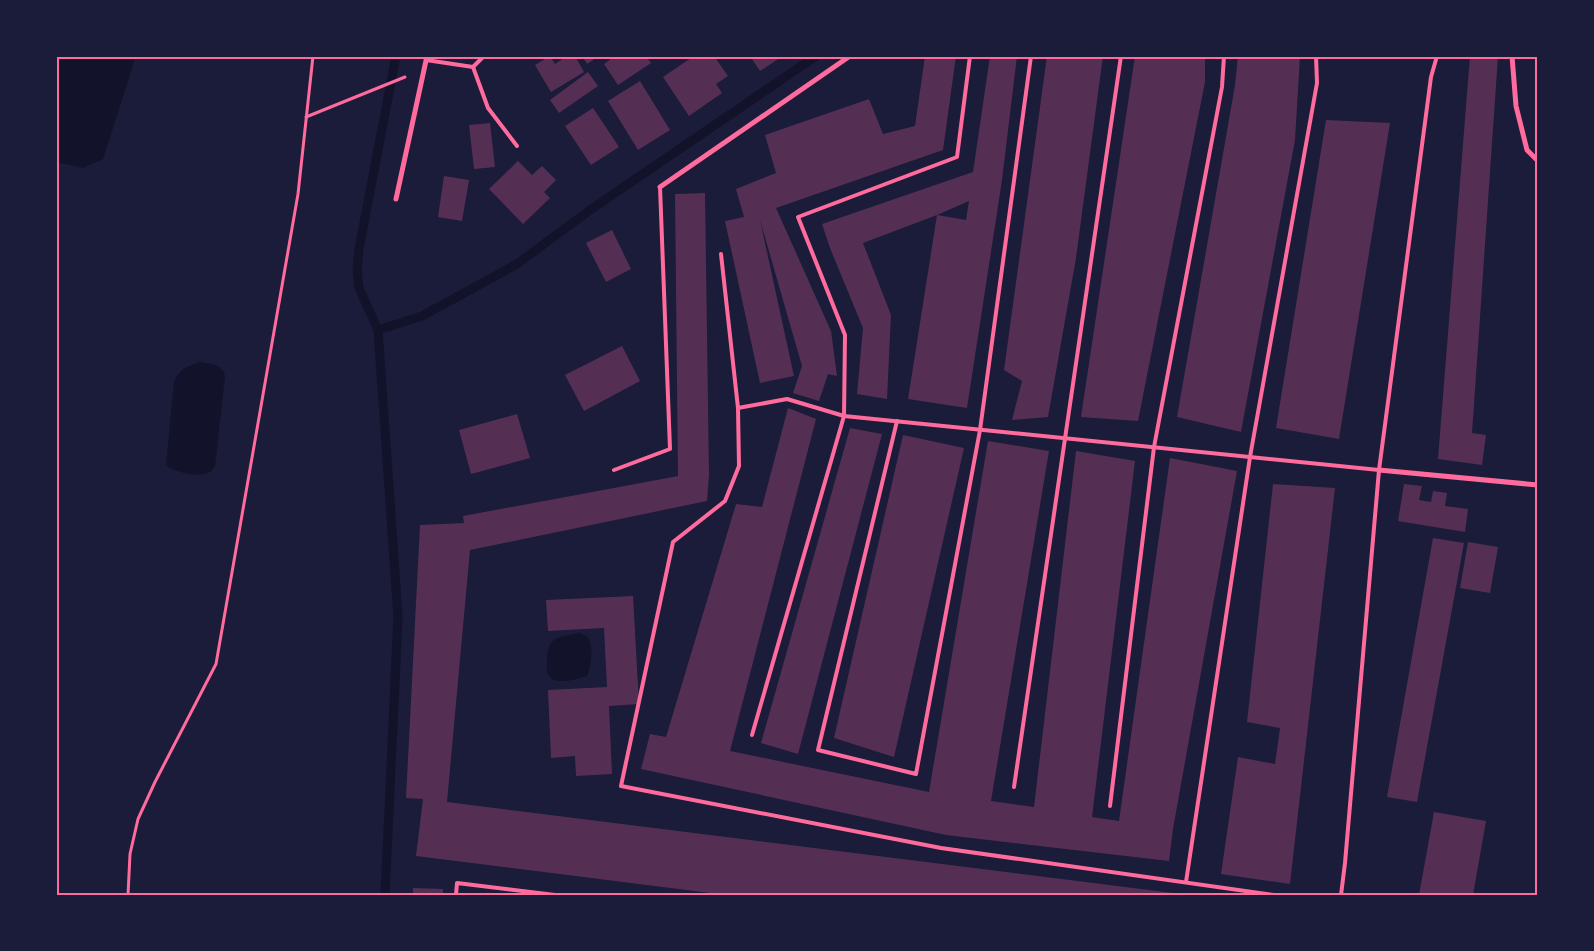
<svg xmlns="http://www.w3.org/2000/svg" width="1594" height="951" viewBox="0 0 1594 951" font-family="Helvetica,sans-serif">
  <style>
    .water { fill: #12122b }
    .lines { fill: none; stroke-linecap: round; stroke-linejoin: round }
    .stream { stroke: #12122b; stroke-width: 9 }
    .building { fill: #542f53 }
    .path { stroke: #ff6b9d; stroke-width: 3 }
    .service { stroke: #ff6b9d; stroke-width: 4 }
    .minor { stroke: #ff6b9d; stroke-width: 5 }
    .neatline { fill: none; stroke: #ff6b9d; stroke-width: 2 }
  </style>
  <rect width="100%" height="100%" fill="#1b1b3a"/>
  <!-- water -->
  <g class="water">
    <polygon points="56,56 136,56 103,159 83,168 56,162"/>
    <path d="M 200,362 C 211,364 222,364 225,376 L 215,466 C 213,468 212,471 210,472 C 201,478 172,472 166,465 L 174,381 C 180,369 187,366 200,362 Z"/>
    <path d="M 580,633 C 582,634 587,636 588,638 C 594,645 591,668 587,676 C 570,681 544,689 547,662 C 547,656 547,648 551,643 C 557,635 572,635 580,633 Z"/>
  </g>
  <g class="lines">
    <!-- stream -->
    <g class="stream">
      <polyline points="378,330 422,316 517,264 590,210 816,56"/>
      <polyline points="385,895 398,617 378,330 359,288 357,270 359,249 396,56"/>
    </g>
  </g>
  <!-- building -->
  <g class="building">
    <polygon points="550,56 555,64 567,56 575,56 584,72 551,92 535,65"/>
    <polygon points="582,56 599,56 587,64"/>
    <polygon points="615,56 646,56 651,63 618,85 604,64"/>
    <polygon points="694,56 714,56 728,76 716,84 722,93 689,116 663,77"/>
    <polygon points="750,56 783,56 760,71"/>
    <polygon points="925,56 956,56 943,150 776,208 831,331 837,376 828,374 819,401 793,393 802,366 760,220 794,376 760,383 725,221 744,217 736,189 776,173 765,135 869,99 883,134 915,126"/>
    <polygon points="990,56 1017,56 1002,180 967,408 908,399 937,215 966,220 969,201 937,215 863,243 891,315 887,399 857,394 863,328 830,248 822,224 973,172"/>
    <polygon points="1047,56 1103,56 1076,258 1048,417 1012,420 1022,381 1004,370"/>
    <polygon points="1135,56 1205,56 1205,82 1138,421 1081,417"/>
    <polygon points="1238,56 1300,56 1295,140 1241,432 1177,417 1235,85"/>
    <polygon points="1470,56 1498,56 1472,433 1486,435 1482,465 1438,459"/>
    <polygon points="588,72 598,86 559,113 550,100"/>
    <polygon points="640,81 670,130 638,150 608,101"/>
    <polygon points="593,108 619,147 591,165 565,126"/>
    <polygon points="1326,120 1390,123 1339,439 1276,428"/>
    <polygon points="490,123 495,167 474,169 469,125"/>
    <polygon points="518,161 532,175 542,166 556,180 544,192 550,198 523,224 489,189"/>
    <polygon points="444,176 469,180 462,221 438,217"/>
    <polygon points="705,193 709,475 707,501 470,550 447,802 1181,894 1181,895 726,895 416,856 423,799 406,798 420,525 464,523 463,516 678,476 675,194"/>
    <polygon points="612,230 631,269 606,282 586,243"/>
    <polygon points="622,346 640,381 584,411 565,375"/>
    <polygon points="788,408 816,419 730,751 929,792 988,441 1049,451 991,801 1034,807 1076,451 1135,461 1092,817 1119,821 1170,458 1237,471 1173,829 1169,861 946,835 641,769 650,734 666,737 736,504 762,507"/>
    <polygon points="517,414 530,458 471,474 459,430"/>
    <polygon points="850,428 882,434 798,754 761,743"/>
    <polygon points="903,435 964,448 894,757 834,738"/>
    <polygon points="1273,484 1335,488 1290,884 1221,874 1238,757 1275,764 1280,728 1247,722"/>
    <polygon points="1404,484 1422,486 1419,500 1431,502 1433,491 1447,493 1445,506 1468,509 1465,532 1398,521"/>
    <polygon points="1433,538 1464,543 1417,802 1387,797"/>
    <polygon points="1468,542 1498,547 1490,593 1460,588"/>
    <polygon points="633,596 639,704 609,706 612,774 576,776 575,756 551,758 548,690 607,687 604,628 548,631 546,600"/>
    <polygon points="1434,812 1486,821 1473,895 1419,895"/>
    <polygon points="413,888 443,889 443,895 413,895"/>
  </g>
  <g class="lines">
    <!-- path -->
    <g class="path">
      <polyline points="306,117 405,77"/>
      <polyline points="128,895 130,854 138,819 155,782 216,664 298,194 313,56"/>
    </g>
    <!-- service -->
    <g class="service">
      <polyline points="426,60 473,67 484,56"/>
      <polyline points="473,67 488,108 517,146"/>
      <polyline points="721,254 738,408 739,466 725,501 673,542 621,786 941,848 1274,895"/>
      <polyline points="738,408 787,399 844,416 1379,470"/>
      <polyline points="897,421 818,750 916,774 980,430 1031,56"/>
      <polyline points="614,470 670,449 660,187"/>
      <polyline points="752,735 844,416 845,335 798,217 957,157 970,56"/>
      <polyline points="1014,787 1121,56"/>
      <polyline points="1110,806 1154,447 1222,87 1224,56"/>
      <polyline points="1186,882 1250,457 1317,83 1316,56"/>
      <polyline points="456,895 457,883 555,895"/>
      <polyline points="1341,895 1345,863 1379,470 1431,77 1437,56"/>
    </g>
    <!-- minor -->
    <g class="minor">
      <polyline points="1512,56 1516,106 1527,150 1538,161"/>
      <polyline points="660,187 850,56"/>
      <polyline points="396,199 427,56"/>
      <polyline points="1379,470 1538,485"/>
    </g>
  </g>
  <!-- border -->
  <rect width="1594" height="951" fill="none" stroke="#1b1b3a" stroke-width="115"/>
  <rect x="58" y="58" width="1478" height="836" class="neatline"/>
</svg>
